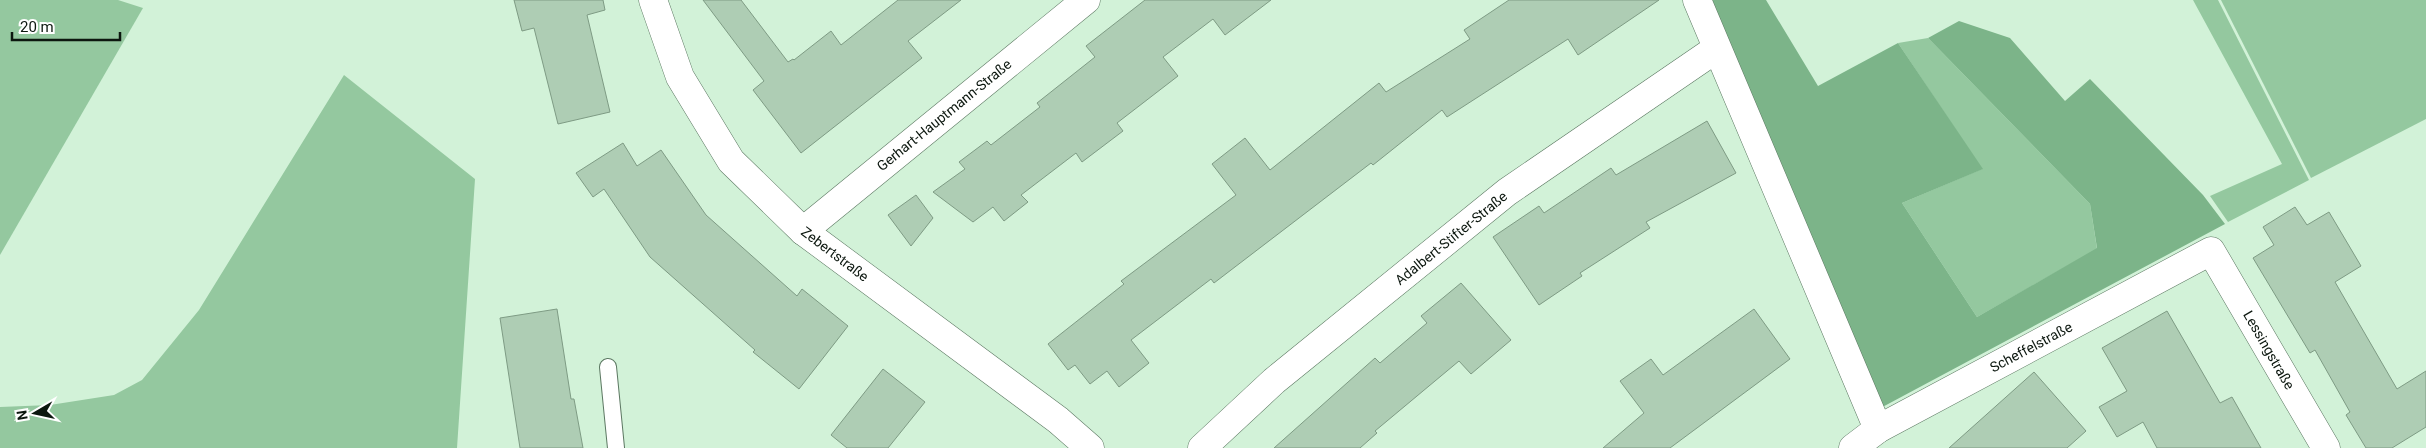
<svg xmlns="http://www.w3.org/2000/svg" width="2426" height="448" viewBox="0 0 2426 448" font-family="Roboto,sans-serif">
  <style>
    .green { fill: #94c89f }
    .forest { fill: #7cb489 }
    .building { fill: #aecdb4; stroke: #7e9b84 }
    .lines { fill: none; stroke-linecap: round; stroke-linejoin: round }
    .service-casing { stroke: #5c7862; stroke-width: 18 }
    .minor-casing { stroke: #5c7862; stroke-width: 29 }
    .service { stroke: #fff; stroke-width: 16 }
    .minor { stroke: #fff; stroke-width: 28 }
    .labels { text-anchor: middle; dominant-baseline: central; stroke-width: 4; stroke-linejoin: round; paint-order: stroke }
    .street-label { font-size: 14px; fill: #0c170f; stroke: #fff }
  </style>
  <rect width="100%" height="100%" fill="#d2f2d8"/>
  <!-- green -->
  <g class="green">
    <polygon points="0,0 118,0 143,8 0,255"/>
    <polygon points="2193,0 2218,0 2309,180 2228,222 2210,196 2282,164"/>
    <polygon points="2221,0 2426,0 2426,119 2311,178"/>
    <polygon points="1928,38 2090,204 2097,249 1977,317 1902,203 1982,169 1898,43"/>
    <polygon points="344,75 475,179 457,448 0,448 0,407 50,405 114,395 142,380 199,310"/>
  </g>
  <!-- forest -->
  <polygon class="forest" points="1703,0 1766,0 1818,86 1898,43 1983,169 1902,203 1977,317 2097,248 2090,204 1928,38 1959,21 2010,38 2065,101 2090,79 2203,195 2225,224 1875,411"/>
  <!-- building -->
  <g class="building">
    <polygon points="514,0 603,0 605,10 587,15 610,112 558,124 534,28 522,31"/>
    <polygon points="703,0 741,0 788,62 793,59 794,60 831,31 841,45 898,0 961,0 908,41 922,58 801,153 753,90 764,81"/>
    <polygon points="1145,0 1271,0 1225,35 1213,19 1163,57 1178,76 1117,123 1123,131 1082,162 1076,153 1021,195 1028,202 1004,221 993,207 973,222 933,192 965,169 959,162 987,141 991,145 1040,107 1037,103 1095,57 1086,46"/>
    <polygon points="1509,0 1659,0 1578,55 1568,39 1447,117 1442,110 1373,165 1371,163 1214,283 1211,279 1131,340 1149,363 1119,387 1107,371 1090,384 1075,365 1068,370 1048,344 1124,284 1121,281 1236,195 1212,164 1245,138 1270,170 1379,83 1386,92 1470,39 1464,30"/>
    <polygon points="1707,121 1736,173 1646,222 1650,228 1580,273 1582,276 1539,305 1493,237 1539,206 1544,213 1611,168 1616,175"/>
    <polygon points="623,143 637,166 661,150 706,215 797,296 802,289 848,326 799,389 753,352 755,350 650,257 604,189 593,197 576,173"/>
    <polygon points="916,195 933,218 911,246 888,215"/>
    <polygon points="2295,207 2307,225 2329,212 2361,266 2335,282 2397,389 2426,371 2426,427 2392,448 2366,448 2346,415 2350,412 2315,350 2310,353 2253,258 2274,245 2263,227"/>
    <polygon points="1461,283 1511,340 1471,374 1459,361 1375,431 1377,433 1360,448 1274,448 1375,358 1380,363 1427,323 1421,316"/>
    <polygon points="557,309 571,399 574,399 583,448 520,448 500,318"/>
    <polygon points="1754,309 1790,359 1670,448 1603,448 1644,413 1620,381 1651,359 1663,375"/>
    <polygon points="2167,311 2220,403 2232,397 2261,448 2157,448 2143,422 2117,437 2099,407 2127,391 2102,348"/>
    <polygon points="883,369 925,402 888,448 847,448 831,435"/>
    <polygon points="2034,372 2086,431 2067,448 1949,448"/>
  </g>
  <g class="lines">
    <!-- service casing -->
    <g class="service-casing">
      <polyline id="service" points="608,367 616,448"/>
    </g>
    <!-- minor casing -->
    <g class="minor-casing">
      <g id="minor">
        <polyline points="653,0 680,77 731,161 803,231 1058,420 1090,448"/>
        <polyline points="1697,0 1878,429"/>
        <polyline points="803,231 1086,0"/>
        <polyline points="1202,448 1274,381 1507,192 1716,49"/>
        <polyline points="1853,448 1878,429 2211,251 2326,448"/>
      </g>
    </g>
    <!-- service -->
    <use href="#service" class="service"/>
    <!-- minor -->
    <use href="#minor" class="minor"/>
  </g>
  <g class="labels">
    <!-- street labels -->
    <g class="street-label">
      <text transform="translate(944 115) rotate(-39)">Gerhart-Hauptmann-Straße</text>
      <text transform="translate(1451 238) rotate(-39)">Adalbert-Stifter-Straße</text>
      <text transform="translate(835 254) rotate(37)">Zebertstraße</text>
      <text transform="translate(2031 347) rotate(-28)">Scheffelstraße</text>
      <text transform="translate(2269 350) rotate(60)">Lessingstraße</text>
    </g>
  </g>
  <!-- north arrow -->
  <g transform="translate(35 413) rotate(261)" stroke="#ffffff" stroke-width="4" paint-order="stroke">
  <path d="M0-4L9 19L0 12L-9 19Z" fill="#0c170f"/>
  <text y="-8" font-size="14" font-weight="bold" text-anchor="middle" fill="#0c170f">N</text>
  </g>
  <!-- scale -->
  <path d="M12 32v8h108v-8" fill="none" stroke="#0c170f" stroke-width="2.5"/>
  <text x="20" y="32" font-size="15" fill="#0c170f" stroke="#ffffff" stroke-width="4" paint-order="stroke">20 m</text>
</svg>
